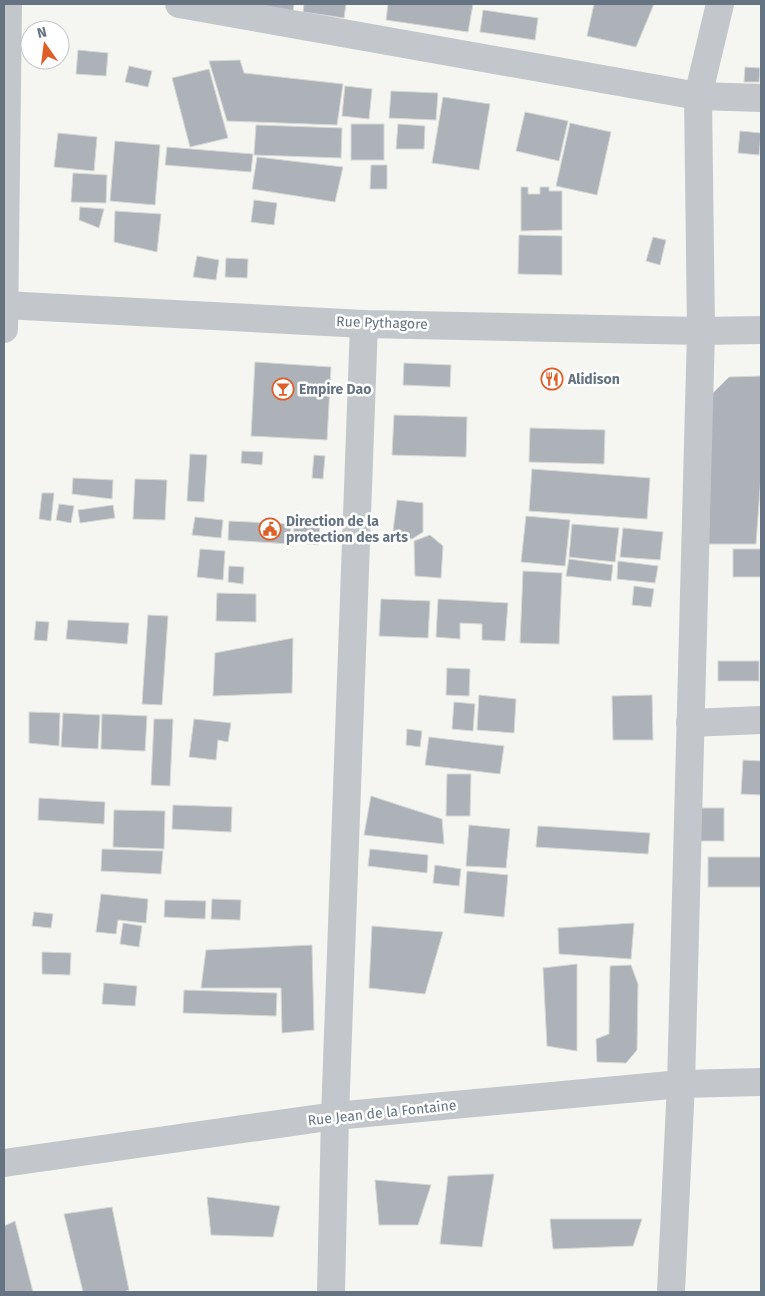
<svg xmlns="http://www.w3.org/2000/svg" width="765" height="1296" viewBox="0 0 765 1296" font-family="'Fira Sans',sans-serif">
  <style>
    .building { fill: #acb2b8; stroke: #d7d7d5 }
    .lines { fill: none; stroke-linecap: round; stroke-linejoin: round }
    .minor { stroke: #c3c6ca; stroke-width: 28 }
    .labels { text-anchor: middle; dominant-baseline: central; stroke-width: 5; stroke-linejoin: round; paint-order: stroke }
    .street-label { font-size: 14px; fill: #657382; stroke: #fff }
    .poi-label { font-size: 14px; font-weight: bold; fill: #657382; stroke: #fff; text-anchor: start }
  </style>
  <rect width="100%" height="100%" fill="#f5f6f2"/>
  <!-- building -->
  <g class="building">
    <polygon points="242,4 294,4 293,12"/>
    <polygon points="304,4 346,4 344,18 303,12"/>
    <polygon points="388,4 473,4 468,32 386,20"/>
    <polygon points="594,4 654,4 636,47 587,36"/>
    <polygon points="483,10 538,18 535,40 480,32"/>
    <polygon points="78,50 108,53 106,76 76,74"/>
    <polygon points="240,60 244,73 343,84 337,125 227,121 209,61"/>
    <polygon points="129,66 152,71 148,87 125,82"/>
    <polygon points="745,67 760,68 759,82 744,82"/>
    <polygon points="209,69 228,138 190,147 172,78"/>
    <polygon points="345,86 372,89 369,119 342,116"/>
    <polygon points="391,91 438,93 436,120 389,118"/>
    <polygon points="443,97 490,104 479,170 432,163"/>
    <polygon points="525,112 568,121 559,161 516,151"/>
    <polygon points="570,123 611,132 597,195 556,186"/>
    <rect x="351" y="124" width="33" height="36"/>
    <polygon points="398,124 425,126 424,149 396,149"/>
    <polygon points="256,125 342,128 341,158 254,155"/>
    <polygon points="740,131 761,133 759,155 738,153"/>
    <polygon points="58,133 97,137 94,171 54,167"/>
    <polygon points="115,141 160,145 155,205 110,201"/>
    <polygon points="167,147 253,154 251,172 165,165"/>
    <polygon points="257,157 343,167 335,202 252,189"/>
    <polygon points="371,165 387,165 387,189 370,189"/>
    <polygon points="73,173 107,175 106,203 71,202"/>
    <polygon points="521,187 528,187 528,194 540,194 540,187 549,187 549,191 562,191 562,230 521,231"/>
    <polygon points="254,200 277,203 274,225 251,222"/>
    <polygon points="80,207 104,209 99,228 79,220"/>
    <polygon points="115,211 161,214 157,252 114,242"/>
    <polygon points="519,235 562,236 562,275 518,274"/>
    <polygon points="653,237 666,240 660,265 646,261"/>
    <polygon points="197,256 219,260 216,280 193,277"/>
    <polygon points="226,258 248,259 247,278 225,277"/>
    <polygon points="255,362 331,367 327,440 251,436"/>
    <polygon points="404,363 451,365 450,387 403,385"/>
    <polygon points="761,376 761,475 756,544 708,544 712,394 729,377"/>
    <polygon points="394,415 467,417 466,457 392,455"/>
    <polygon points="530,428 605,430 604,464 529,462"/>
    <polygon points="242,451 263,452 262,465 241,463"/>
    <polygon points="190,454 207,455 204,502 187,501"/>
    <polygon points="314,455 325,456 323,479 312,478"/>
    <polygon points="532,469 650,478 647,519 529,511"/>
    <polygon points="73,478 113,480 112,499 72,494"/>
    <polygon points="135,479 167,480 165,520 133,519"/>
    <polygon points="42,493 54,493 51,521 39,519"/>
    <polygon points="397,500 423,503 423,532 412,539 400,537 397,531 393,531"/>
    <polygon points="59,504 74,506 71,523 56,520"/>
    <polygon points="113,505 115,518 80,523 78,510"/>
    <polygon points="526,516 570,520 565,566 521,562"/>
    <polygon points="195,517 223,520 221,538 192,535"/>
    <polygon points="229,521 291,524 290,544 228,540"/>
    <polygon points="295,522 320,524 318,545 292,542"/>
    <polygon points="572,524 619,528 615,562 569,557"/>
    <polygon points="623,528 663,532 660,560 620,557"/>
    <polygon points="430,535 443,546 441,578 415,576 414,541"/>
    <polygon points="200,549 225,551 223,580 197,577"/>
    <rect x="733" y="549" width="28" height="28"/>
    <polygon points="569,559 613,565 611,581 566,576"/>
    <polygon points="618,561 658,566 655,583 617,579"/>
    <polygon points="229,566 244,567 243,584 228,582"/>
    <polygon points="523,571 562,573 559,644 520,643"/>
    <polygon points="634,586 654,589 651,607 632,605"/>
    <polygon points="217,593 256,594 256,622 216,621"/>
    <polygon points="381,599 430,601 428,638 379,636"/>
    <polygon points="438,599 508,603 505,641 482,640 482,624 460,623 460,639 436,637"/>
    <polygon points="148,615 168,616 162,705 142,704"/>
    <polygon points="68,620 129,623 127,644 66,639"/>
    <polygon points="36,621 49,622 47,641 34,640"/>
    <polygon points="293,638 292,693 213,696 215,653"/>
    <rect x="718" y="661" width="41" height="20"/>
    <polygon points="447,668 470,669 469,696 446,695"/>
    <polygon points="479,695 516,699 514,733 477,730"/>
    <polygon points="652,695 653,740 613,740 612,696"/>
    <polygon points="454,702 475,704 473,731 452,729"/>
    <polygon points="29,712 60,713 59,746 29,743"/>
    <polygon points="63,713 100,715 98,749 61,747"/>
    <polygon points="102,714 147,716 145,751 101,749"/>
    <polygon points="154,719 173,719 170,786 151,785"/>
    <polygon points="194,719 231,723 228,742 218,740 216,760 189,757"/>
    <polygon points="407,729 422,731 420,747 406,745"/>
    <polygon points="429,737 504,746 500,774 425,765"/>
    <polygon points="743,760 761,761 761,795 741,794"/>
    <polygon points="447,774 471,774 470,816 446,816"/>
    <polygon points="371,796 442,819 444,844 364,835"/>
    <polygon points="39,798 105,802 104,824 38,820"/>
    <polygon points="173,805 232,807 231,832 172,829"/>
    <rect x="700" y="808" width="24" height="33"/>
    <polygon points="114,810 165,811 164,849 113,847"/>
    <polygon points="469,825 510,829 506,868 466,866"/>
    <polygon points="538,826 650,833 648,854 536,847"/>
    <polygon points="102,849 163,851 161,874 101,871"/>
    <polygon points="370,849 428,855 427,873 368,866"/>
    <rect x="708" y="857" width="53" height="30"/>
    <polygon points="435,865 461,869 459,886 433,883"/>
    <polygon points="467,871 508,875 504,917 464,913"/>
    <polygon points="101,894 148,899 146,923 118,920 116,934 96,932"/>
    <polygon points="212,899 241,900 240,920 211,919"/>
    <polygon points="165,900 206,901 205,919 164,917"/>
    <polygon points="34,912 53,914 51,928 32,926"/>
    <polygon points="123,923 142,926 139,947 120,944"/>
    <polygon points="634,923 631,959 559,954 558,928"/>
    <polygon points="372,926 443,932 425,994 369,988"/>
    <polygon points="312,945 314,1030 282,1033 281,988 201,988 206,950"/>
    <polygon points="42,952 71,953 70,975 42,974"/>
    <polygon points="577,964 577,1051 547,1046 543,968"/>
    <polygon points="631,965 638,984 637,1050 626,1063 597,1062 596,1039 609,1034 610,966"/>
    <polygon points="104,983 137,986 135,1006 102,1004"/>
    <polygon points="184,990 277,993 276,1016 183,1013"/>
    <polygon points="494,1174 482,1247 440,1244 448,1176"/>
    <polygon points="375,1180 431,1185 418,1225 379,1225"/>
    <polygon points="207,1197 280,1206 273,1237 211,1235"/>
    <polygon points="112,1207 129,1290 124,1292 83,1292 64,1214"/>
    <polygon points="550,1219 642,1219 633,1246 553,1249"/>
    <polygon points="15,1221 33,1292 4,1292 4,1226"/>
  </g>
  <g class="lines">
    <!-- minor -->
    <g class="minor">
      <polyline points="179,4 698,96 761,98"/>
      <polyline points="4,305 364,324 701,331 761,330"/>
      <polyline points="4,329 8,4"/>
      <polyline points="690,723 761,720"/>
      <polyline points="4,1163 335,1116 681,1084 761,1082"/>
      <polyline points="331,1292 335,1116 364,324"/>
      <polyline points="671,1292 681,1084 701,331 698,96 720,4"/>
    </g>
  </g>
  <!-- icons -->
  <defs>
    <g id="restaurant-ring" transform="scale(1.125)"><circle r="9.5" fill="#fff" stroke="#df5f29" stroke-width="1.5"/><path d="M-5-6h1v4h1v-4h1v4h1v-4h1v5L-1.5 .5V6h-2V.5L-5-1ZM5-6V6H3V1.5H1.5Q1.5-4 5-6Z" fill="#df5f29"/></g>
    <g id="bar-ring" transform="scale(1.125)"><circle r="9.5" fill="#fff" stroke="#df5f29" stroke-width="1.5"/><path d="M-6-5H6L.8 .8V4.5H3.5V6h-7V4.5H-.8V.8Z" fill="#df5f29"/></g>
    <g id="civic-ring" transform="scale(1.125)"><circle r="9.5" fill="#fff" stroke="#df5f29" stroke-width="1.5"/><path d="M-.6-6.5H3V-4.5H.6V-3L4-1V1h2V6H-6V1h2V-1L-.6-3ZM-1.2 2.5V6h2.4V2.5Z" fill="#df5f29"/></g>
  </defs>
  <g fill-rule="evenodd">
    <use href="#restaurant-ring" x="552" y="379"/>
    <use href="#bar-ring" x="283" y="389"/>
    <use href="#civic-ring" x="270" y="529"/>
  </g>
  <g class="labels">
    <!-- street labels -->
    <g class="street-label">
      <text transform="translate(382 323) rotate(2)">Rue Pythagore</text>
      <text transform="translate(382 1113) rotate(-6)">Rue Jean de la Fontaine</text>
    </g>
    <!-- poi labels -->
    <g class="poi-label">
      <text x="568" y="379">Alidison</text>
      <text x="299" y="389">Empire Dao</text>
      <text x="286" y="521">Direction de la<tspan x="286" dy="16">protection des arts</tspan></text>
    </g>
  </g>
  <!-- border -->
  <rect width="765" height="1296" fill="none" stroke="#657382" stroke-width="10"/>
  <!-- north arrow -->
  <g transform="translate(45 45) rotate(346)"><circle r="24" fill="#ffffff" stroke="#c1c7cd"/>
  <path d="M0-4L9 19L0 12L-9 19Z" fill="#df5f29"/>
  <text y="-8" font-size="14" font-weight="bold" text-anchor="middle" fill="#657382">N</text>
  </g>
</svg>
